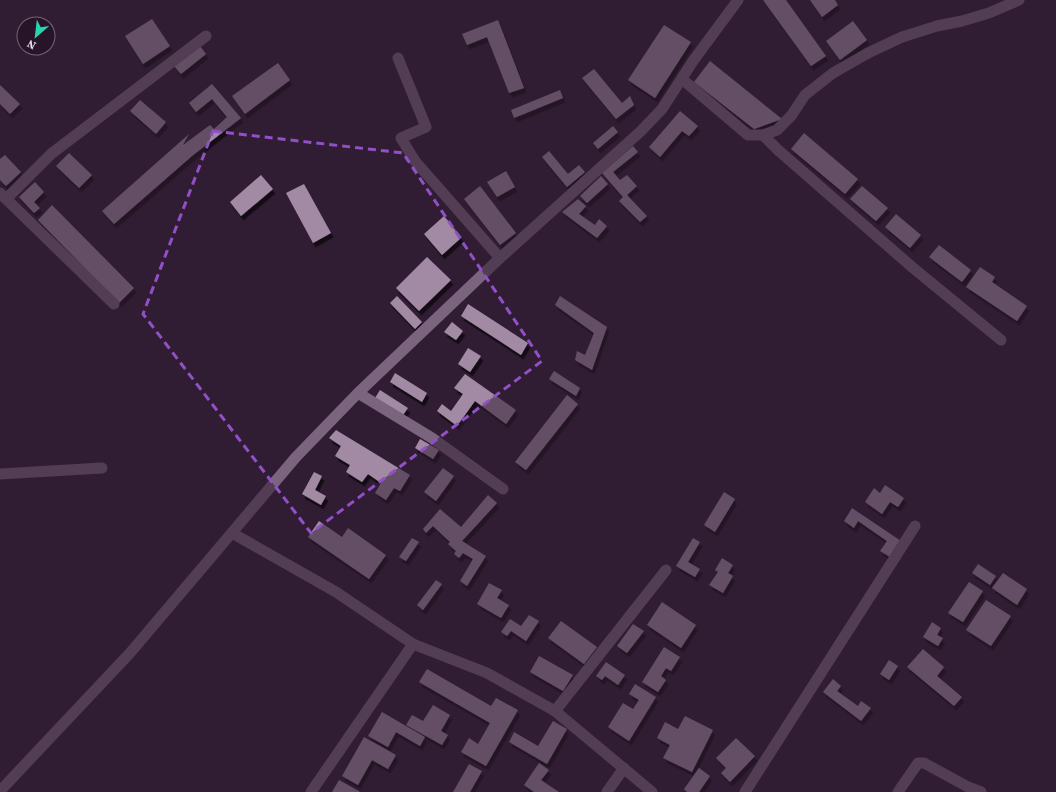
<svg xmlns="http://www.w3.org/2000/svg" width="1056" height="792" viewBox="0 0 1056 792" font-family="'Source Serif 4',serif">
  <style>
    .building { fill: #a28aa5; filter: url(#shadow) }
    .lines { fill: none; stroke-linecap: round; stroke-linejoin: round }
    .minor { stroke: #7b647e; stroke-width: 11 }
    .marked { fill: none; stroke: #9150c8; stroke-width: 3; stroke-dasharray: 8 5; stroke-linejoin: round }
  </style>
  <defs>
    <filter id="shadow"><feDropShadow dx="2.5" dy="4.5" stdDeviation="0" flood-color="#0009"/></filter>
  </defs>
  <rect width="100%" height="100%" fill="#311d33"/>
  <!-- building -->
  <g class="building">
    <polygon points="763,0 786,0 826,56 811,66"/>
    <polygon points="810,0 835,0 838,5 822,17"/>
    <polygon points="152,19 170,46 143,64 125,36"/>
    <polygon points="498,20 524,88 509,93 487,37 467,45 462,34"/>
    <polygon points="853,21 867,40 840,60 826,41"/>
    <polygon points="664,25 691,42 655,98 628,80"/>
    <polygon points="200,46 206,54 181,74 174,66"/>
    <polygon points="710,61 782,119 754,129 694,82"/>
    <polygon points="278,63 290,80 245,114 232,96"/>
    <polygon points="594,69 622,103 630,96 634,105 616,119 582,78"/>
    <polygon points="212,84 241,118 192,156 114,224 102,211 189,134 183,145 210,125 214,129 227,117 212,99 196,112 189,103"/>
    <polygon points="0,85 20,104 10,114 0,104"/>
    <polygon points="560,90 563,98 514,118 511,110"/>
    <polygon points="140,100 166,122 156,134 130,111"/>
    <polygon points="680,111 698,126 689,136 682,131 660,157 649,147"/>
    <polygon points="613,126 618,132 598,149 593,143"/>
    <polygon points="804,133 858,179 845,194 791,149"/>
    <polygon points="633,146 638,152 613,172 620,180 627,175 637,186 627,195 647,216 640,222 619,201 623,197 602,173"/>
    <polygon points="549,151 568,174 579,165 585,172 567,187 542,157"/>
    <polygon points="69,153 92,175 79,188 56,166"/>
    <polygon points="5,155 21,172 6,186 0,180 0,159"/>
    <polygon points="506,171 515,187 497,197 487,182"/>
    <polygon points="261,175 273,189 241,216 230,202"/>
    <polygon points="601,176 608,184 587,203 580,196"/>
    <polygon points="35,182 44,192 34,202 40,208 34,213 19,197"/>
    <polygon points="304,184 331,233 313,243 286,193"/>
    <polygon points="480,186 516,233 500,245 464,199"/>
    <polygon points="862,186 888,208 876,221 850,199"/>
    <polygon points="578,199 586,206 579,214 595,225 599,219 607,226 597,238 562,212"/>
    <polygon points="52,205 134,288 119,303 38,220"/>
    <polygon points="896,214 921,235 910,248 885,227"/>
    <polygon points="444,216 462,237 442,255 424,234"/>
    <polygon points="939,245 971,270 962,282 929,257"/>
    <polygon points="427,257 451,280 419,311 396,288"/>
    <polygon points="980,267 995,277 992,282 1027,306 1017,321 966,287"/>
    <polygon points="397,296 422,322 415,329 390,303"/>
    <polygon points="560,296 607,327 592,370 575,360 577,351 585,355 594,333 555,305"/>
    <polygon points="468,304 528,343 521,355 461,316"/>
    <polygon points="452,322 463,331 456,340 444,332"/>
    <polygon points="468,348 481,356 470,372 458,364"/>
    <polygon points="554,371 580,388 576,396 549,379"/>
    <polygon points="395,373 427,393 422,402 390,382"/>
    <polygon points="465,374 516,410 506,424 475,401 457,426 437,411 442,404 451,411 463,394 454,388"/>
    <polygon points="380,390 408,408 403,415 375,398"/>
    <polygon points="567,395 578,404 526,470 515,462"/>
    <polygon points="336,430 410,475 400,491 394,488 386,500 375,493 381,483 368,474 362,482 346,472 350,465 335,456 341,446 329,438"/>
    <polygon points="420,439 439,450 433,459 415,448"/>
    <polygon points="443,468 454,476 436,501 424,492"/>
    <polygon points="314,472 322,476 315,490 326,496 321,505 302,494"/>
    <polygon points="885,485 904,498 898,507 890,502 882,514 865,502 874,488 880,493"/>
    <polygon points="724,492 735,499 715,532 704,525"/>
    <polygon points="488,495 497,503 462,541 486,556 467,586 460,581 473,559 463,553 459,558 454,554 456,551 448,544 450,542 433,526 426,533 423,529 440,509 461,527"/>
    <polygon points="852,508 901,541 890,557 880,551 887,541 858,521 854,528 844,521"/>
    <polygon points="319,521 342,537 348,528 386,555 369,579 308,537"/>
    <polygon points="412,538 419,542 406,561 399,557"/>
    <polygon points="693,538 700,542 688,562 700,569 695,577 676,566"/>
    <polygon points="722,558 733,565 728,573 733,576 723,593 709,585 718,572 715,570"/>
    <polygon points="978,564 996,576 990,585 972,573"/>
    <polygon points="1003,573 1027,589 1017,605 992,588"/>
    <polygon points="436,580 442,584 423,610 417,605"/>
    <polygon points="969,582 983,591 963,622 948,613"/>
    <polygon points="489,583 502,590 497,598 509,605 501,618 477,604"/>
    <polygon points="986,600 1011,616 991,646 966,630"/>
    <polygon points="662,602 696,625 681,648 647,625"/>
    <polygon points="529,615 539,621 526,641 511,631 507,636 501,632 510,619 521,626"/>
    <polygon points="561,621 597,647 584,664 548,638"/>
    <polygon points="932,622 941,628 937,635 943,638 938,646 923,637"/>
    <polygon points="633,624 644,631 627,653 617,646"/>
    <polygon points="664,647 680,657 671,671 666,668 661,676 666,680 658,692 642,682"/>
    <polygon points="923,649 944,667 937,676 962,697 954,706 907,667"/>
    <polygon points="539,656 573,675 563,691 530,672"/>
    <polygon points="889,660 898,666 889,680 880,674"/>
    <polygon points="606,662 625,675 618,685 605,676 602,680 596,676"/>
    <polygon points="427,669 491,706 496,698 518,710 486,766 461,752 469,738 478,744 490,723 419,682"/>
    <polygon points="833,679 841,686 837,691 858,706 861,701 871,708 861,721 823,692"/>
    <polygon points="635,684 656,697 629,741 608,727 623,703 633,709 639,700 629,694"/>
    <polygon points="433,705 450,715 441,731 448,735 442,745 406,725 412,715 423,721"/>
    <polygon points="382,712 425,737 420,746 396,732 388,747 368,736"/>
    <polygon points="685,716 713,730 692,772 663,758 670,745 657,738 665,722 678,729"/>
    <polygon points="553,721 567,729 547,764 509,742 514,732 538,746"/>
    <polygon points="364,737 396,755 388,769 372,760 358,785 342,776"/>
    <polygon points="736,738 755,756 730,782 721,773 726,768 716,758"/>
    <polygon points="539,763 549,770 541,780 559,792 534,792 524,785"/>
    <polygon points="469,764 482,771 470,792 453,792"/>
    <polygon points="699,768 710,776 699,792 687,792 684,789"/>
    <polygon points="339,780 357,790 360,792 332,792"/>
  </g>
  <g class="lines">
    <!-- minor -->
    <g class="minor">
      <polyline points="398,58 426,127 401,138 415,161 500,258"/>
      <polyline points="682,79 748,135 763,135 777,130 791,116 805,95 833,73 868,53 902,37 937,26 962,21 989,13 1019,0"/>
      <polyline points="763,135 778,150 912,267 1001,340"/>
      <polyline points="0,193 114,304"/>
      <polyline points="6,199 51,154 206,36"/>
      <polyline points="358,393 432,438 503,489"/>
      <polyline points="0,474 102,468"/>
      <polyline points="232,533 336,592 413,644 487,673 555,711 652,792"/>
      <polyline points="555,711 666,570"/>
      <polyline points="0,791 130,653 296,457 358,393 500,258 641,131 662,109 693,61 738,0"/>
      <polyline points="311,792 413,644"/>
      <polyline points="607,792 624,768"/>
      <polyline points="745,792 915,526"/>
      <polyline points="898,792 918,763 924,763 968,787 981,792"/>
    </g>
  </g>
  <!-- marked area -->
  <path d="M0 0H1056V792H0ZM 213,131 L 403,153 L 542,361 L 311,533 L 143,314 Z" fill="#311d33" fill-opacity=".55" fill-rule="evenodd"/>
  <path class="marked" d="M 213,131 L 403,153 L 542,361 L 311,533 L 143,314 Z"/>
  <!-- north arrow -->
  <g transform="translate(36 36) rotate(208)"><circle r="19" fill="#271429" stroke="#756577"/>
  <path d="M0-3L7 15L0 10L-7 15Z" fill="#26d5ae"/>
  <text y="-6" font-size="11" font-weight="bold" text-anchor="middle" fill="#ebdeed">N</text>
  </g>
</svg>
